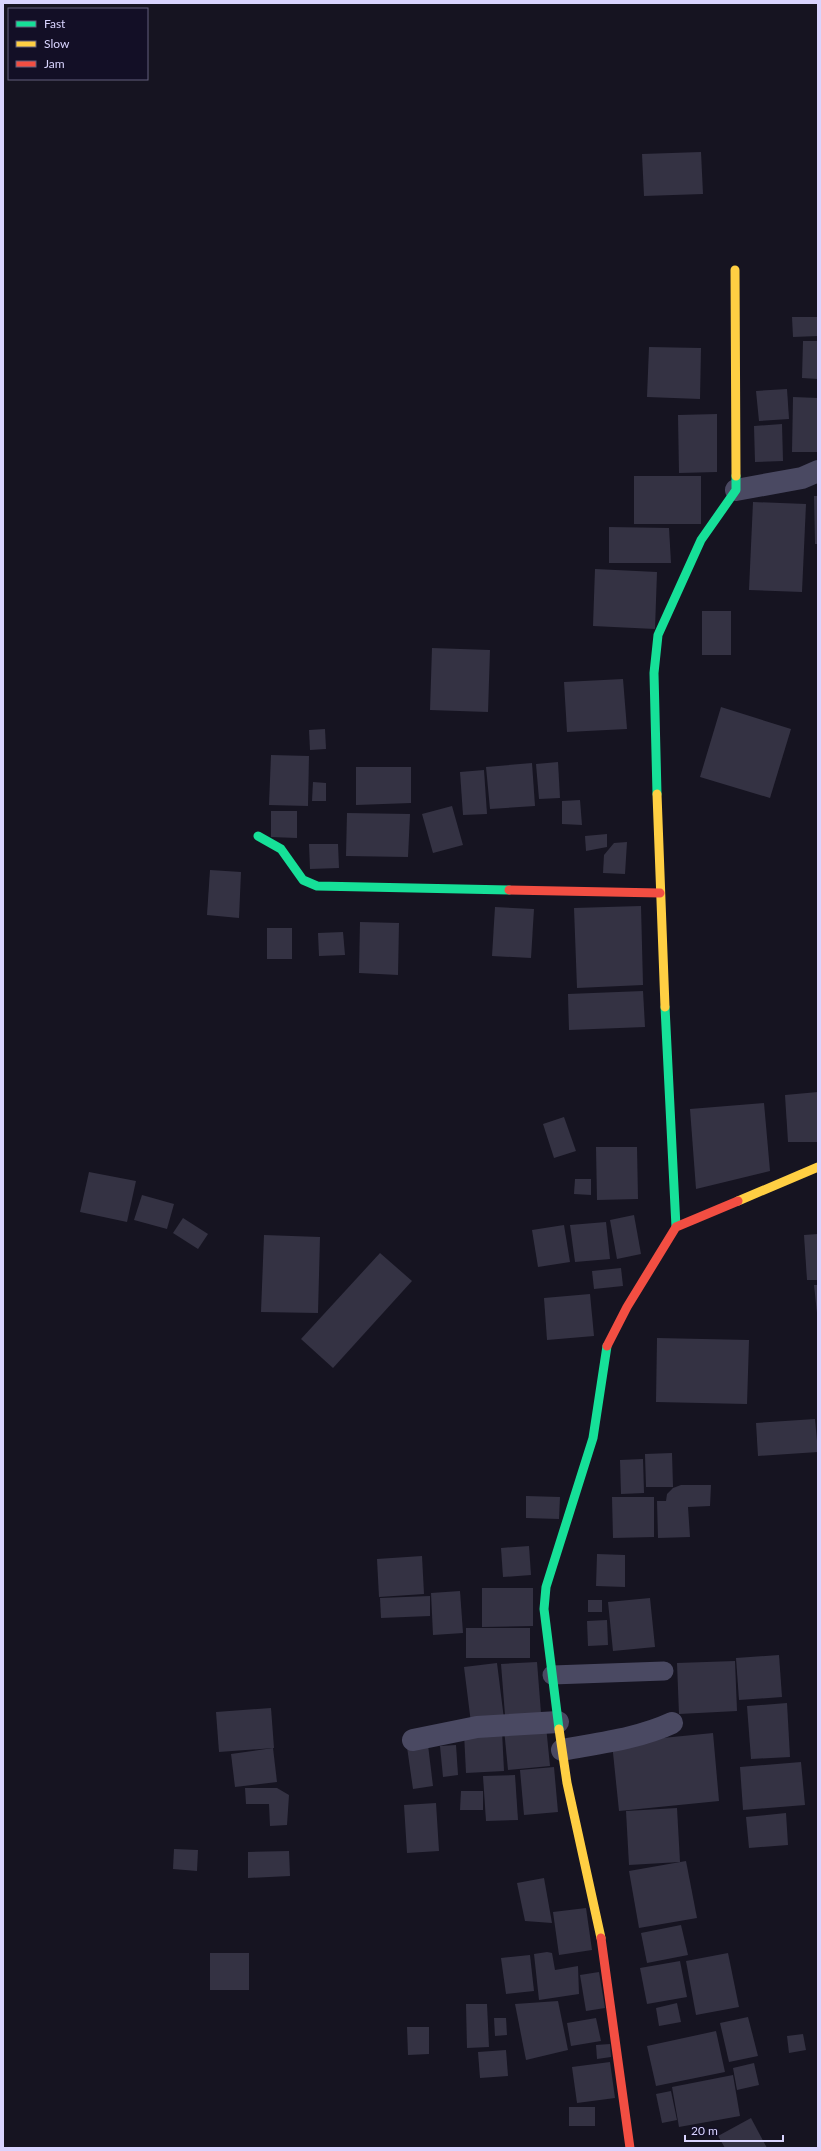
<svg xmlns="http://www.w3.org/2000/svg" width="821" height="2151" viewBox="0 0 821 2151" font-family="Lato,sans-serif">
  <style>
    .building { fill: #343243 }
    .lines { fill: none; stroke-linecap: round; stroke-linejoin: round }
    .lane { stroke: #4a4962; stroke-width: 19 }
    .street { stroke: #4a4962; stroke-width: 22 }
    .fast { stroke: #16e098; stroke-width: 9 }
    .slow { stroke: #ffcf43; stroke-width: 9 }
    .jam { stroke: #f24e42; stroke-width: 9 }
  </style>
  <rect width="100%" height="100%" fill="#161421"/>
  <!-- building -->
  <g class="building">
    <polygon points="701,152 703,194 644,196 642,154"/>
    <polygon points="792,317 818,317 818,336 793,337"/>
    <polygon points="803,341 818,341 818,379 802,378"/>
    <polygon points="649,347 701,348 700,399 647,397"/>
    <polygon points="787,389 789,419 759,421 756,391"/>
    <polygon points="793,397 818,398 818,452 792,452"/>
    <polygon points="717,414 717,472 679,473 678,415"/>
    <polygon points="782,424 783,461 755,462 754,426"/>
    <rect x="634" y="476" width="67" height="48"/>
    <polygon points="814,496 818,496 818,544 815,544"/>
    <polygon points="753,502 806,504 802,592 749,590"/>
    <polygon points="609,527 669,528 671,563 609,563"/>
    <polygon points="595,569 657,572 655,629 593,626"/>
    <rect x="702" y="611" width="29" height="44"/>
    <polygon points="432,648 490,650 488,712 430,710"/>
    <polygon points="623,679 627,729 567,732 564,682"/>
    <polygon points="721,707 791,729 770,798 700,777"/>
    <polygon points="325,729 326,749 310,750 309,730"/>
    <polygon points="271,755 309,756 308,806 269,805"/>
    <polygon points="558,762 560,798 539,799 536,764"/>
    <polygon points="532,763 535,806 490,809 486,767"/>
    <polygon points="356,767 411,767 411,803 356,805"/>
    <polygon points="484,770 487,814 463,815 460,772"/>
    <polygon points="313,782 326,783 326,801 312,801"/>
    <polygon points="580,800 582,825 562,824 562,801"/>
    <polygon points="452,806 463,845 433,853 422,814"/>
    <polygon points="271,811 297,811 297,838 271,837"/>
    <polygon points="347,813 410,814 408,857 346,856"/>
    <polygon points="607,834 607,847 586,851 585,836"/>
    <polygon points="627,842 625,874 603,873 604,855 614,843"/>
    <polygon points="309,844 338,844 339,868 310,869"/>
    <polygon points="210,870 241,872 239,918 207,915"/>
    <polygon points="641,906 643,985 577,988 574,908"/>
    <polygon points="495,907 534,909 531,958 492,956"/>
    <polygon points="360,922 399,923 398,975 359,973"/>
    <rect x="267" y="928" width="25" height="31"/>
    <polygon points="343,932 345,955 319,956 318,933"/>
    <polygon points="643,991 645,1027 569,1030 568,994"/>
    <polygon points="818,1092 818,1142 788,1142 785,1095"/>
    <polygon points="764,1103 770,1171 696,1189 690,1109"/>
    <polygon points="564,1117 576,1151 554,1158 543,1124"/>
    <polygon points="596,1147 637,1147 638,1199 597,1200"/>
    <polygon points="89,1172 136,1181 127,1222 80,1212"/>
    <polygon points="575,1179 591,1179 591,1195 574,1194"/>
    <polygon points="142,1195 174,1204 167,1229 134,1220"/>
    <polygon points="634,1215 641,1254 617,1259 610,1220"/>
    <polygon points="183,1218 208,1234 198,1249 173,1233"/>
    <polygon points="606,1222 610,1259 575,1262 570,1225"/>
    <polygon points="564,1225 570,1262 538,1267 532,1230"/>
    <polygon points="818,1234 818,1280 807,1280 804,1235"/>
    <polygon points="264,1235 320,1237 318,1313 261,1312"/>
    <polygon points="380,1253 412,1281 333,1368 301,1339"/>
    <polygon points="621,1268 623,1286 594,1289 592,1271"/>
    <polygon points="814,1285 818,1285 818,1313 817,1313"/>
    <polygon points="590,1294 594,1336 547,1340 544,1298"/>
    <polygon points="657,1338 749,1340 747,1404 656,1402"/>
    <polygon points="815,1419 818,1452 758,1456 756,1423"/>
    <polygon points="672,1453 673,1487 646,1487 645,1454"/>
    <polygon points="643,1459 644,1493 621,1494 620,1460"/>
    <polygon points="681,1485 711,1485 710,1506 688,1507 690,1537 658,1538 657,1501 666,1501 667,1494 673,1488"/>
    <polygon points="526,1496 560,1497 559,1519 526,1518"/>
    <polygon points="612,1497 654,1497 654,1537 613,1538"/>
    <polygon points="529,1546 531,1575 503,1577 501,1548"/>
    <polygon points="597,1554 625,1555 625,1587 596,1586"/>
    <polygon points="422,1556 424,1594 379,1597 377,1559"/>
    <polygon points="482,1588 533,1588 533,1626 482,1627"/>
    <polygon points="460,1591 463,1633 433,1635 431,1593"/>
    <polygon points="430,1596 430,1616 381,1618 380,1598"/>
    <polygon points="650,1598 655,1647 613,1651 608,1602"/>
    <rect x="588" y="1600" width="14" height="12"/>
    <polygon points="607,1620 608,1645 588,1646 587,1621"/>
    <rect x="466" y="1628" width="64" height="30"/>
    <polygon points="779,1655 782,1697 739,1700 736,1658"/>
    <polygon points="735,1661 737,1711 679,1714 677,1663"/>
    <polygon points="537,1662 541,1713 505,1715 501,1664"/>
    <polygon points="497,1663 504,1719 471,1723 464,1667"/>
    <polygon points="787,1703 790,1757 751,1759 747,1706"/>
    <polygon points="271,1708 274,1748 219,1752 216,1712"/>
    <polygon points="546,1726 550,1766 508,1770 504,1729"/>
    <polygon points="502,1731 504,1771 466,1773 464,1733"/>
    <polygon points="713,1733 719,1801 619,1811 612,1743"/>
    <polygon points="428,1745 433,1786 413,1789 407,1747"/>
    <polygon points="456,1745 458,1775 443,1777 440,1746"/>
    <polygon points="273,1748 277,1782 235,1787 231,1754"/>
    <polygon points="801,1762 805,1805 743,1810 740,1767"/>
    <polygon points="554,1767 558,1812 524,1815 520,1770"/>
    <polygon points="515,1775 518,1820 486,1821 483,1776"/>
    <polygon points="245,1788 277,1788 289,1795 287,1825 270,1826 269,1804 246,1804"/>
    <polygon points="461,1791 483,1791 483,1810 460,1810"/>
    <polygon points="436,1803 439,1851 407,1853 404,1805"/>
    <polygon points="677,1808 680,1862 629,1865 626,1811"/>
    <polygon points="786,1813 788,1845 749,1848 746,1817"/>
    <polygon points="174,1849 198,1850 197,1871 173,1869"/>
    <polygon points="289,1851 290,1876 248,1878 248,1852"/>
    <polygon points="686,1861 697,1918 639,1928 629,1871"/>
    <polygon points="544,1878 552,1923 525,1921 517,1883"/>
    <polygon points="586,1908 592,1950 559,1955 553,1912"/>
    <polygon points="681,1925 688,1955 647,1963 641,1933"/>
    <polygon points="547,1952 552,1953 555,1970 578,1966 579,1994 539,2000 534,1954"/>
    <rect x="210" y="1953" width="39" height="37"/>
    <polygon points="728,1953 739,2007 696,2015 686,1961"/>
    <polygon points="530,1955 534,1991 506,1994 501,1958"/>
    <polygon points="680,1961 687,1997 647,2004 640,1968"/>
    <polygon points="599,1972 605,2008 586,2011 580,1975"/>
    <polygon points="558,2001 568,2050 526,2060 515,2004"/>
    <polygon points="677,2003 681,2022 659,2026 656,2008"/>
    <polygon points="466,2004 487,2004 489,2047 467,2048"/>
    <polygon points="748,2017 758,2056 729,2062 720,2023"/>
    <polygon points="494,2018 506,2018 507,2035 495,2036"/>
    <polygon points="596,2018 601,2041 571,2046 567,2023"/>
    <polygon points="407,2027 429,2027 429,2054 408,2055"/>
    <polygon points="716,2031 725,2072 656,2086 647,2046"/>
    <polygon points="803,2034 806,2050 789,2053 787,2036"/>
    <polygon points="610,2044 611,2057 597,2059 596,2045"/>
    <polygon points="506,2050 508,2076 480,2078 478,2052"/>
    <polygon points="610,2062 615,2098 577,2103 572,2067"/>
    <polygon points="754,2063 759,2085 737,2090 733,2068"/>
    <polygon points="733,2075 740,2116 679,2127 672,2087"/>
    <polygon points="671,2091 677,2120 662,2123 656,2094"/>
    <rect x="569" y="2107" width="26" height="19"/>
    <polygon points="751,2118 767,2148 725,2148 718,2136"/>
  </g>
  <g class="lines">
    <!-- lane -->
    <polyline class="lane" points="552,1675 664,1671"/>
    <!-- street -->
    <g class="street">
      <polyline points="736,490 802,478 818,471"/>
      <polyline points="413,1740 477,1727 558,1722"/>
      <path d="M 562,1750 C 599,1743 637,1739 672,1723"/>
    </g>
    <!-- fast -->
    <g class="fast">
      <polyline points="657,794 654,673 658,635 701,540 736,490 736,476"/>
      <polyline points="258,836 281,849 303,880 317,886 509,890"/>
      <polyline points="665,1007 676,1227"/>
      <polyline points="559,1729 544,1609 546,1587 593,1438 607,1346"/>
    </g>
    <!-- slow -->
    <g class="slow">
      <polyline points="735,270 736,476"/>
      <polyline points="657,794 665,1007"/>
      <polyline points="738,1201 818,1167"/>
      <polyline points="559,1729 567,1783 601,1938"/>
    </g>
    <!-- jam -->
    <g class="jam">
      <polyline points="509,890 660,893"/>
      <polyline points="607,1346 627,1307 676,1227 738,1201"/>
      <polyline points="601,1938 630,2148"/>
    </g>
  </g>
  <!-- border -->
  <rect width="821" height="2151" fill="none" stroke="#d9d4ff" stroke-width="8"/>
  <!-- legend -->
  <rect x="8" y="8" width="140" height="72" fill="#130f26" stroke="#625e7d"/>
  <rect x="16" y="21" width="20" height="6" fill="#16e098" stroke="#625e7d"/>
  <text x="44" y="28" font-size="12" fill="#d9d4ff">Fast</text>
  <rect x="16" y="41" width="20" height="6" fill="#ffcf43" stroke="#625e7d"/>
  <text x="44" y="48" font-size="12" fill="#d9d4ff">Slow</text>
  <rect x="16" y="61" width="20" height="6" fill="#f24e42" stroke="#625e7d"/>
  <text x="44" y="68" font-size="12" fill="#d9d4ff">Jam</text>
  <!-- scale -->
  <path d="M685 2135v6h98v-6" fill="none" stroke="#d9d4ff" stroke-width="2"/>
  <text x="691" y="2135" font-size="12" fill="#d9d4ff" stroke="#130f26" stroke-width="3" paint-order="stroke">20 m</text>
</svg>
